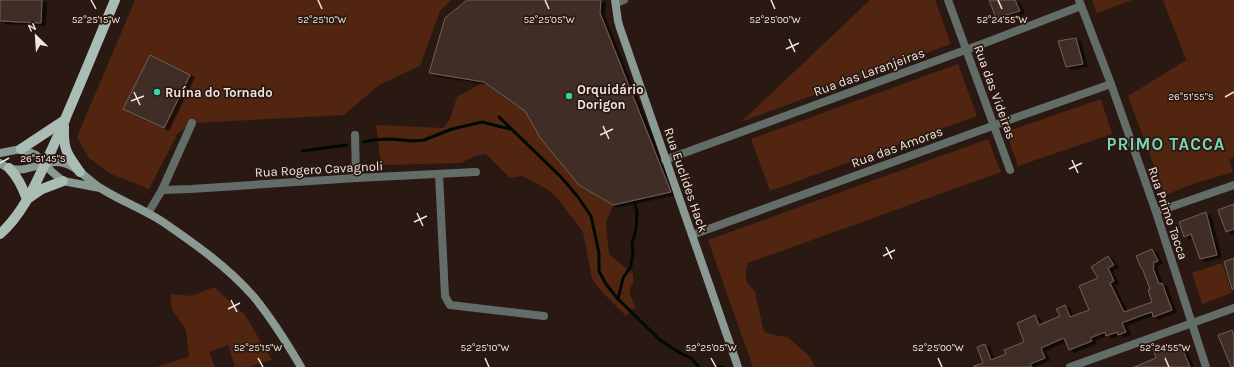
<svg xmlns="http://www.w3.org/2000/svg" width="1234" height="367" viewBox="0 0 1234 367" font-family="Karla,sans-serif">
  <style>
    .green { fill: #522511 }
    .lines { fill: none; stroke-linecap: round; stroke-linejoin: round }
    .stream { stroke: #000a04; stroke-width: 3 }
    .building { fill: #412f28; stroke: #725e55; filter: url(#shadow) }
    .street { stroke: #636d68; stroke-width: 8 }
    .secondary { stroke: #8a9a93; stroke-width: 8 }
    .primary { stroke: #a9bdb5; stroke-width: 10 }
    .ticks { fill: none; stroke: #f1e5e0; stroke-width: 1.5 }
    .poi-dot { fill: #38d4a6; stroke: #2a1912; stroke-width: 1.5 }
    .labels { text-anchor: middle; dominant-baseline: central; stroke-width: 3.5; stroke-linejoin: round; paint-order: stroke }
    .street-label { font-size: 13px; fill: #f1e5e0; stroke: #2a1912 }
    .poi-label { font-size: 13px; font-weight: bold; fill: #f1e5e0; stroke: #2a1912; text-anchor: start }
    .district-label { font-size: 17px; font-weight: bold; letter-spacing: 1px; fill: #7ad5b4; stroke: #2a1912 }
    .ticks-label { font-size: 10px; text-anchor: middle; fill: #f1e5e0; stroke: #2a1912; stroke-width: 3.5; stroke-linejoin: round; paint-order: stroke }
  </style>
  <defs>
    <filter id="shadow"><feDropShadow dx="4.5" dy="2.5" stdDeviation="0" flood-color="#0009"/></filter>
  </defs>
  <rect width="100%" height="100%" fill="#2a1912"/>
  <!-- green -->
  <g class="green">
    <polygon points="135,0 451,0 440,11 420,66 379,85 344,115 192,123 178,133 149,189 111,174 89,158 77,137"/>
    <polygon points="870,0 935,0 951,44 741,122"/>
    <polygon points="1092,0 1132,0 1097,13"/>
    <polygon points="1163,0 1234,0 1234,157 1229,160 1233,172 1193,184 1165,195 1128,96 1186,60"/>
    <polygon points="958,64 977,116 770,191 751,139"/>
    <polygon points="484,82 525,111 541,139 579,185 613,205 606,223 609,254 633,274 633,283 629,291 635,307 626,316 600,290 592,279 583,232 557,198 547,189 522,176 510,178 486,154 475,156 461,163 381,165 376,125 443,128 450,119 457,97"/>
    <polygon points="1101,99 1112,134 1018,166 1006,132"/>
    <polygon points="988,139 1001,172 748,263 746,270 746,281 755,292 764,332 774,335 788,337 810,357 815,367 753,367 708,240"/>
    <polygon points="1222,263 1232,293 1202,304 1192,273"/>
    <polygon points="214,287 245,315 272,360 247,367 235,367 228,345 209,352 215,367 156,367 189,357 186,330 172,309 170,294 192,296"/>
  </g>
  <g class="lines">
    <!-- stream -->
    <g class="stream">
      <polyline points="499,117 561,177 578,197 591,216 599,253 599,271 606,284 618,299 660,340 680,353 691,358 699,367"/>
      <polyline points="364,142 372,140 391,139 413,141 424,140 452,129 482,122 510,129"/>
      <polyline points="302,151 347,145"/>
      <polyline points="618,299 623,278 631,266 633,252 632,244 636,230 637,212 633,197"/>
      <polyline points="716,367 724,367"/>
    </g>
  </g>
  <!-- building -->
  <g class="building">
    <polygon points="0,0 42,0 41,23 0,21"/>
    <polygon points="467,0 601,0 600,13 671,192 613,205 579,185 541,139 525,111 484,82 429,73 445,18"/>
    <polygon points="989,0 1015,0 1020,11 996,18"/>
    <polygon points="1076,38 1083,64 1066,67 1058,41"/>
    <polygon points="150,55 190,75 164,128 123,109"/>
    <polygon points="1234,204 1234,229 1226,232 1218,210"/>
    <polygon points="1206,212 1217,255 1200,259 1191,234 1184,237 1179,222"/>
    <polygon points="1152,249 1158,261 1153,263 1154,267 1153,268 1159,284 1162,283 1172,310 1153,317 1152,312 1140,316 1122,323 1126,332 1118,335 1117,332 1106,336 1105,332 1090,338 1092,341 1069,350 1064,338 1041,348 1045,358 1030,364 1032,367 974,367 974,366 983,363 977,347 985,344 991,360 1006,354 1004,350 1024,342 1017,323 1035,315 1039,325 1060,316 1056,309 1065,305 1070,317 1089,310 1079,286 1098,278 1091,267 1108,256 1114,265 1108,268 1114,281 1110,283 1124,312 1152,302 1148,290 1150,289 1142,268 1141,268 1136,256"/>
    <polygon points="1234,258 1234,289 1232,289 1224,262"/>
    <polygon points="1232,330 1234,336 1234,367 1231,367 1218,335"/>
    <polygon points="1165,344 1167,349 1173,347 1173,348 1178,346 1182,348 1190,367 1134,367 1156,358 1153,349"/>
  </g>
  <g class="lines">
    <!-- street -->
    <g class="street">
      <polyline points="948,0 1010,170"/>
      <polyline points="1079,0 1111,84 1156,212 1206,367"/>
      <polyline points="616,3 624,0"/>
      <polyline points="355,135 356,178"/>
      <polyline points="665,160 990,41 1081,6"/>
      <polyline points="439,174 445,296 450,305 544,316"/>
      <polyline points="162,190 191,189 356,178 476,172"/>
      <polyline points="1156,212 1234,185"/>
      <polyline points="148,213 162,190 192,123"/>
      <polyline points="692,235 1020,116 1111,84"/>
      <polyline points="1070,367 1234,308"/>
    </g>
    <!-- secondary -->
    <g class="secondary">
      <polyline points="615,0 618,21 620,28 738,367"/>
      <polyline points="0,153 21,149 36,155 51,171 63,181 100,188"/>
      <path d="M 0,163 C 3,165 5,167 8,168 C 28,175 48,156 67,164 C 80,169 90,182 102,189 C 121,201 143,209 163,222 C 195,244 228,267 254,297 C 272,319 287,343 301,367"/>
    </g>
    <!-- primary -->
    <g class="primary">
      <path d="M 64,126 C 63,150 67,154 80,172"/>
      <polyline points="21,149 65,120"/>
      <path d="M 9,168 C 18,177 22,187 27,199"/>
      <polyline points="29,198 42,189 63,181"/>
      <path d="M 0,234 C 25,212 38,178 52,149 C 74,100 94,50 115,0"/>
    </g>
  </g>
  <!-- ticks -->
  <path class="ticks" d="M 91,0 L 96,9M 318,0 L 322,9M 545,0 L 549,9M 771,0 L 775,9M 998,0 L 1002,9M 789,39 L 795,52M 786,49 L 799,43M 134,92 L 140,105M 1225,97 L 1234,92M 131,101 L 144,96M 603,126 L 609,139M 600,135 L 613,129M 1072,160 L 1078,173M 0,163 L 9,158M 1069,169 L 1082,163M 417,213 L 423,226M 414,222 L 427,216M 886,247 L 892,259M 883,256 L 895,250M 231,300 L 237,312M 228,309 L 240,303M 258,358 L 263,367M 485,358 L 489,367M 711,358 L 716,367M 938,358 L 942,367M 1165,358 L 1169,367"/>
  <!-- markers -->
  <g class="poi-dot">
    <circle cx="157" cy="92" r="4"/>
    <circle cx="569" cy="96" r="4"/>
  </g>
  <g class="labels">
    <!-- street labels -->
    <g class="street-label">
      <text transform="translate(869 72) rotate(-20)">Rua das Laranjeiras</text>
      <text transform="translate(995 92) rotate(70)">Rua das Videiras</text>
      <text transform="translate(897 147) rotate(-20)">Rua das Amoras</text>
      <text transform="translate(319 169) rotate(-3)">Rua Rogero Cavagnoli</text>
      <text transform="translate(686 180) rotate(71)">Rua Euclides Hack</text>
      <text transform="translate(1168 213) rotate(71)">Rua Primo Tacca</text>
    </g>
    <!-- poi labels -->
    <g class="poi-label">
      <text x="577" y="89">Orquidário<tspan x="577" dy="15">Dorigon</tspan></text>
      <text x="165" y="92">Ruína do Tornado</text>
    </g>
    <!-- district labels -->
    <g class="district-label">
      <text x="1166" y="144">PRIMO TACCA</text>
    </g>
  </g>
  <g class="ticks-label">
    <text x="96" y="23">52°25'15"W</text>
    <text x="322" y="23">52°25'10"W</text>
    <text x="775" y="23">52°25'00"W</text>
    <text x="1002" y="23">52°24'55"W</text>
    <text x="549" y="23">52°25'05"W</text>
    <text x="1191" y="100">26°51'55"S</text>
    <text x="43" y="162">26°51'45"S</text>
    <text x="258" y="351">52°25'15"W</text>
    <text x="485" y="351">52°25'10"W</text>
    <text x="711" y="351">52°25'05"W</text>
    <text x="938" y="351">52°25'00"W</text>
    <text x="1165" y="351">52°24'55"W</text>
  </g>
  <!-- north arrow -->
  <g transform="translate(36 36) rotate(335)" stroke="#2a1912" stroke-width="3" paint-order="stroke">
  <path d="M0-3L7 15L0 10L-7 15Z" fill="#f1e5e0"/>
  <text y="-6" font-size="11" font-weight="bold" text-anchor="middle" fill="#f1e5e0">N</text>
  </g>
</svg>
